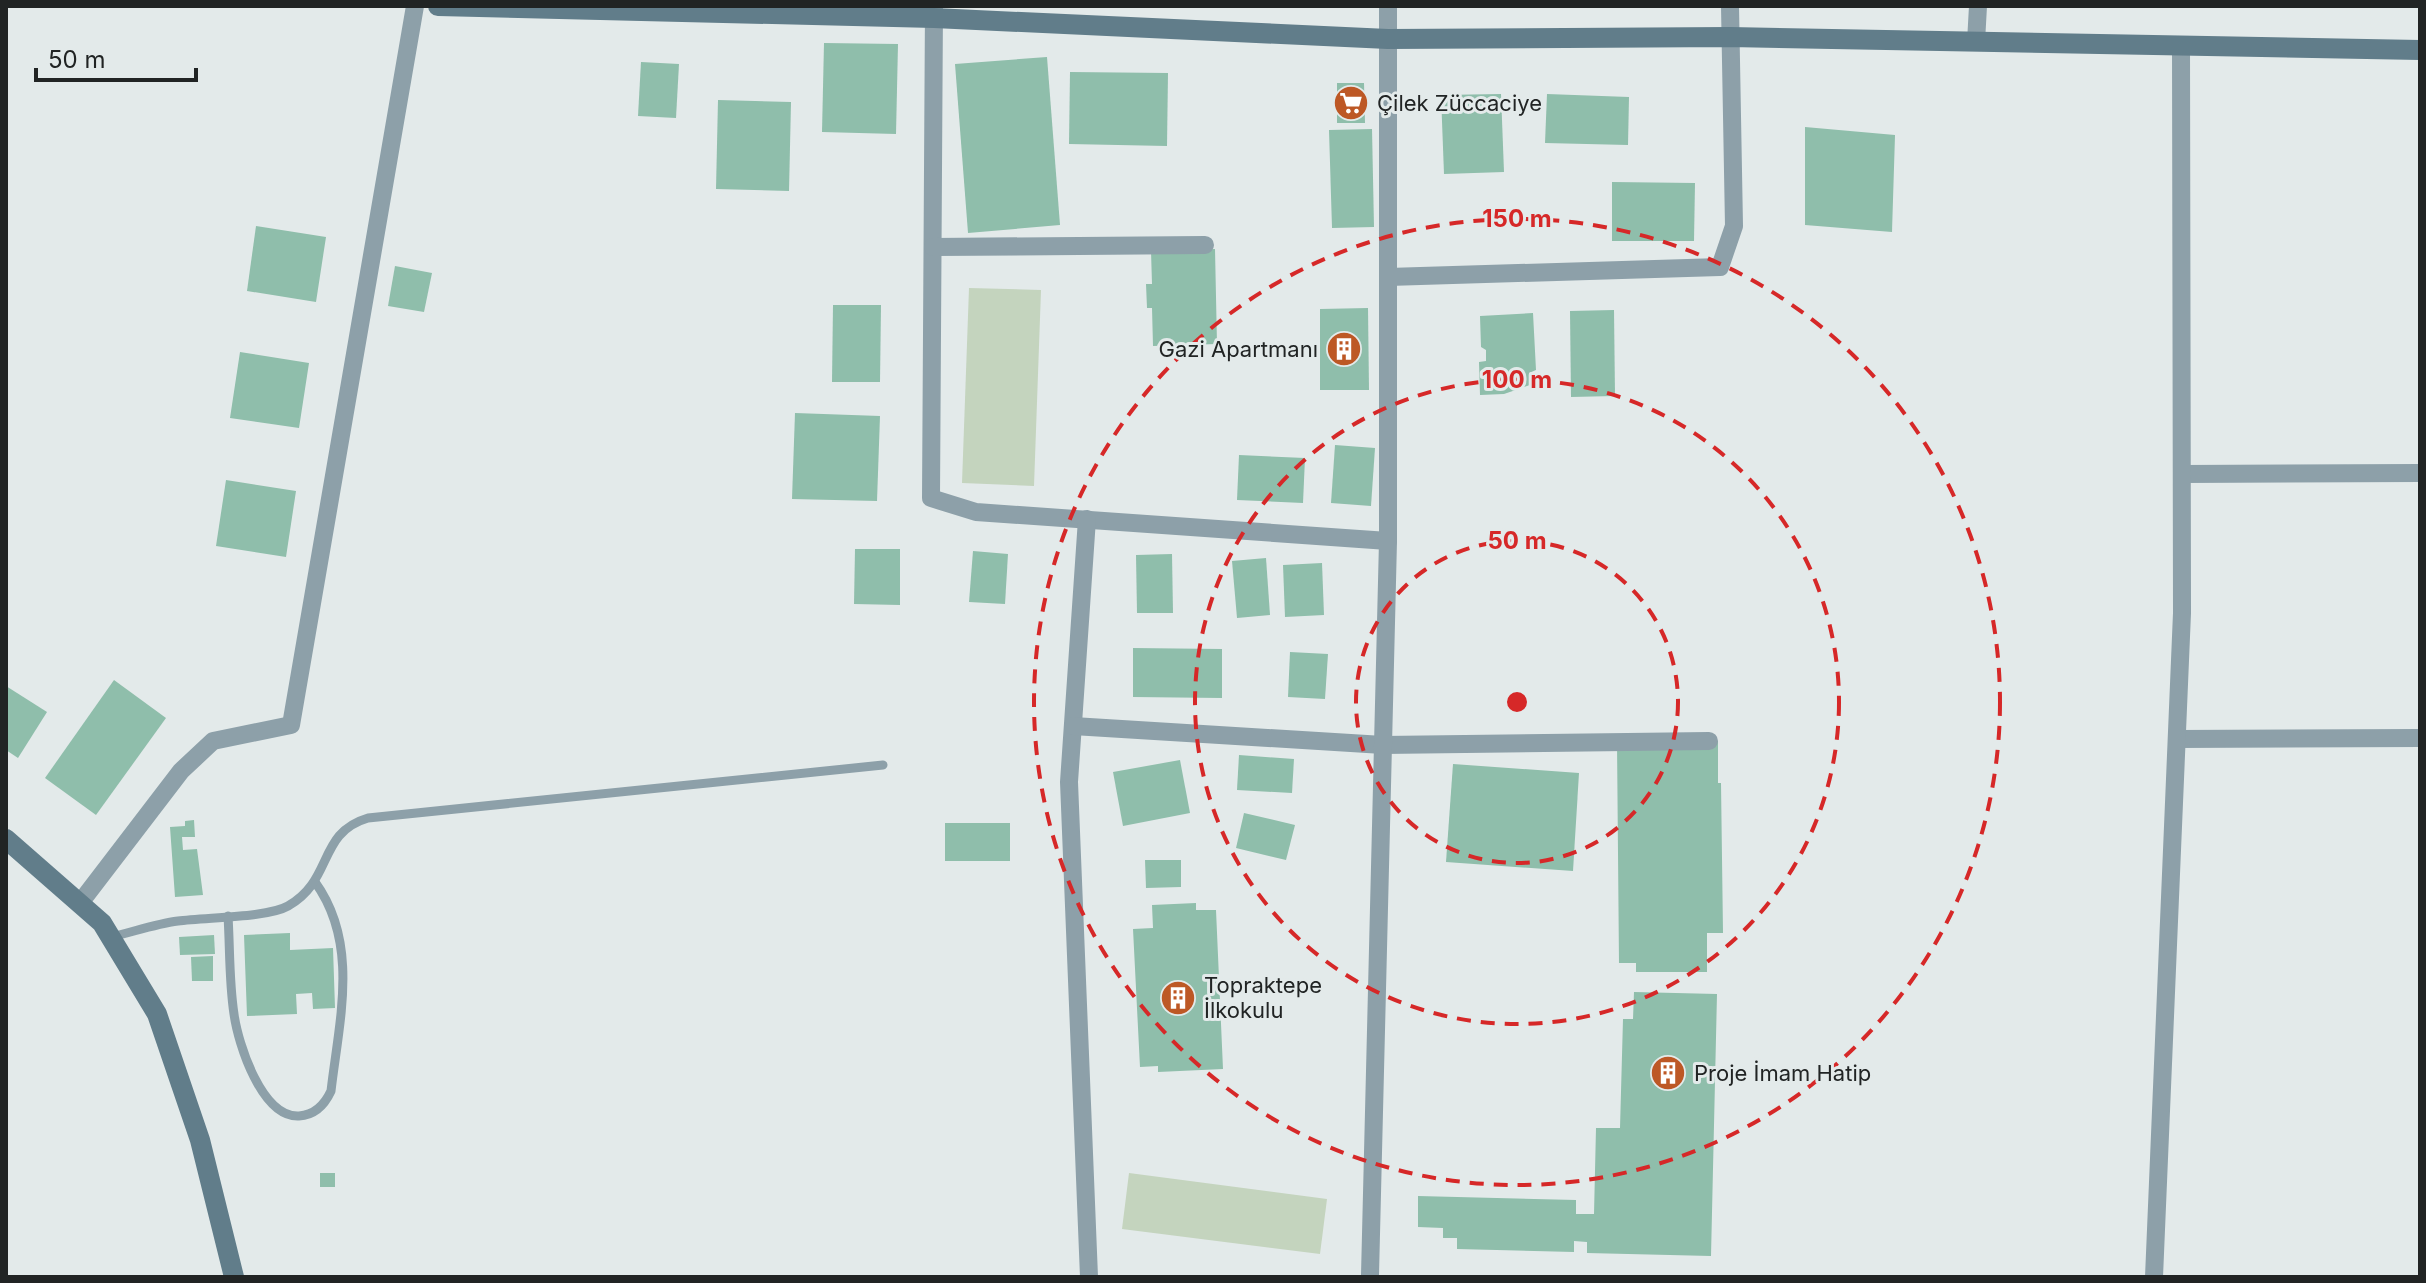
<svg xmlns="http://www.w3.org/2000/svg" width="2426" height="1283" viewBox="0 0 2426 1283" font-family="Inter,sans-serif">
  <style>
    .green { fill: #c4d4be }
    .building { fill: #8fbeab }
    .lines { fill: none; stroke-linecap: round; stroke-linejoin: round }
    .lane { stroke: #8da0a9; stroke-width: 9 }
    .street { stroke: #8da0a9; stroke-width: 18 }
    .secondary { stroke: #617d8a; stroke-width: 20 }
    .ring { fill: none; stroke: #d62828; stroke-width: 4; stroke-dasharray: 14 10 }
    .labels { text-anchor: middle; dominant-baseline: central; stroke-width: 6; stroke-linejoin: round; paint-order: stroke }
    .poi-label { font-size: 22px; fill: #212424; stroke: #e3eaea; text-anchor: start }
    .centre { fill: #d62828; stroke: #e3eaea; stroke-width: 4 }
    .ring-label { font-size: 24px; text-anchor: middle; font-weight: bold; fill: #d62828; stroke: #e3eaea; stroke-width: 6; stroke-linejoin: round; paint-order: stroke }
  </style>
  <rect width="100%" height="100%" fill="#e3eaea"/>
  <!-- green -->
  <g class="green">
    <polygon points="969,288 1041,290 1034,486 962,483"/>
    <polygon points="1129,1173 1327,1199 1320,1254 1122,1229"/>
  </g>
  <!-- building -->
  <g class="building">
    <polygon points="824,43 898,44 896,134 822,132"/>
    <polygon points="1047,57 1060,225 968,233 955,64"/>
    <polygon points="641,62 679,64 676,118 638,116"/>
    <polygon points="1070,72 1168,73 1167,146 1069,144"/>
    <polygon points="1337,83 1364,83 1365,123 1337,123"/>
    <polygon points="1501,94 1504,172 1444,174 1441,95"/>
    <polygon points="1547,94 1629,97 1628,145 1545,143"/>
    <polygon points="718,100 791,102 789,191 716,189"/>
    <polygon points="1805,127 1895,135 1892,232 1805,225"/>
    <polygon points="1372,129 1374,227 1332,228 1329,130"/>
    <polygon points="1612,182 1695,183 1694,241 1612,241"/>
    <polygon points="256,226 326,237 316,302 247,291"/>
    <polygon points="1215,249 1217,344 1153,346 1152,308 1147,308 1146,284 1152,284 1151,251"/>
    <polygon points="395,266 432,273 424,312 388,306"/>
    <polygon points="833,305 881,305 880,382 832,382"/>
    <polygon points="1368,308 1369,390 1320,390 1320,309"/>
    <polygon points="1614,310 1615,396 1571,397 1570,311"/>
    <polygon points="1533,313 1536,370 1529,373 1530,385 1504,394 1480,395 1479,362 1486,361 1486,350 1481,347 1480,316"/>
    <polygon points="240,352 309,363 299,428 230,418"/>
    <polygon points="795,413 880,416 877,501 792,499"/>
    <polygon points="1335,445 1375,448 1371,506 1331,503"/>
    <polygon points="1239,455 1305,458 1303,503 1237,500"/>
    <polygon points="226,480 296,491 286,557 216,546"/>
    <polygon points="855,549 900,549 900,605 854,604"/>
    <polygon points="973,551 1008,554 1005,604 969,602"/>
    <polygon points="1172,554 1173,613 1137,613 1136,555"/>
    <polygon points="1266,558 1270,615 1237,618 1232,561"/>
    <polygon points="1322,563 1324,615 1285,617 1283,565"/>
    <polygon points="1133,648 1222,649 1222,698 1133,697"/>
    <polygon points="1290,652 1328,654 1325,699 1288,697"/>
    <polygon points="114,680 166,718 96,815 45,778"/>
    <polygon points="6,686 47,712 18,758 6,750"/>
    <polygon points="1718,741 1718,783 1721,783 1723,933 1707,933 1707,972 1636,972 1636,963 1619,963 1617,742"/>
    <polygon points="1239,755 1294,759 1292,793 1237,790"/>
    <polygon points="1180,760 1190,813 1123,826 1113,772"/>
    <polygon points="1453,764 1579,773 1573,871 1446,862"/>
    <polygon points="1244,813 1295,825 1286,860 1236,848"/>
    <polygon points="194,820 195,837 182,837 183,850 197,849 203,895 175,897 170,827 185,826 185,821"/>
    <rect x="945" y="823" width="65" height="38"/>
    <polygon points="1145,860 1181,860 1181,887 1146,888"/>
    <polygon points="1196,903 1196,910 1216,910 1223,1069 1158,1072 1158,1066 1140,1067 1133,929 1153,928 1152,905"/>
    <polygon points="290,933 290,950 333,948 335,1008 313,1009 312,993 296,994 297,1014 247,1016 244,935"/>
    <polygon points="214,935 215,954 180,955 179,937"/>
    <polygon points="213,956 213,981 192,981 191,957"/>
    <polygon points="1634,992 1717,994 1711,1256 1587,1253 1587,1242 1574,1241 1574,1252 1457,1249 1457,1238 1443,1238 1443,1228 1418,1227 1418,1196 1576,1200 1576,1214 1594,1214 1596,1128 1620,1128 1623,1019 1633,1019"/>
    <rect x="320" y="1173" width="15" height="14"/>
  </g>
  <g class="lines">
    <!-- lane -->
    <g class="lane">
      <path d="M 228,916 C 230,948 229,982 234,1014 C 238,1044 262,1118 299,1116 C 315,1115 325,1104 331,1091 C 339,1021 360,944 315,882"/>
      <path d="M 111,937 C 133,932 155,924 178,921 C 205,917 267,918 288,906 C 334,880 317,833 368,818 L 883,765"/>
    </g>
    <!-- street -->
    <g class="street">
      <polyline points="934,6 931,498 976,512 1388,541"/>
      <polyline points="1976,42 1978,6"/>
      <polyline points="933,247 1205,245"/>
      <polyline points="1388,277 1720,267 1734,226 1730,6"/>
      <polyline points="2182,474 2420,473"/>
      <polyline points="1087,519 1069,782 1089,1277"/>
      <polyline points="1073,726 1383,745 1709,741"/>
      <polyline points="2177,739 2420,738"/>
      <polyline points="80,903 181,771 213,741 291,725 415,6"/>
      <polyline points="1370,1275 1388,541 1388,6"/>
      <polyline points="2154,1277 2182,613 2181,46"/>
    </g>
    <!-- secondary -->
    <g class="secondary">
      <polyline points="438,6 934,18 1388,39 1730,37 2420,50"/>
      <polyline points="6,839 102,923 157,1014 200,1140 234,1277"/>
    </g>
  </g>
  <!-- distance rings -->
  <g class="ring">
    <circle cx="1517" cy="702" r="161"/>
    <circle cx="1517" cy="702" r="322"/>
    <circle cx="1517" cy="702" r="483"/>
  </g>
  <!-- icons -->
  <defs>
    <g id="supermarket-disc" transform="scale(1.8)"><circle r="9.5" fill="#bd5825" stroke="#e3eaea"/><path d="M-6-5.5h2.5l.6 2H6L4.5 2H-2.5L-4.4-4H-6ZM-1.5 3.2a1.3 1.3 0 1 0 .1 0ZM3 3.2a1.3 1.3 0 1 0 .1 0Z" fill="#fff"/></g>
    <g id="building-disc" transform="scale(1.8)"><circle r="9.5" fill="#bd5825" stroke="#e3eaea"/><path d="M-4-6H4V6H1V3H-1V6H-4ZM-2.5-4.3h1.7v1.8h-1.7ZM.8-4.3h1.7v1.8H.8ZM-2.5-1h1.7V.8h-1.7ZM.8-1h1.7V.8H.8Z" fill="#fff"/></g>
  </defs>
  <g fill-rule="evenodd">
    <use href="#supermarket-disc" x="1351" y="103"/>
    <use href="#building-disc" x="1344" y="349"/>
    <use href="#building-disc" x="1178" y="998"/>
    <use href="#building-disc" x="1668" y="1073"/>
  </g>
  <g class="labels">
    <!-- poi labels -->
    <g class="poi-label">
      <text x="1377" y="103">Çilek Züccaciye</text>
      <text x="1318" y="349" text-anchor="end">Gazi Apartmanı</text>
      <text x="1204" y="985">Topraktepe<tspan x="1204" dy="25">İlkokulu</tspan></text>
      <text x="1694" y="1073">Proje İmam Hatip</text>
    </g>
  </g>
  <circle cx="1517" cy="702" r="12" class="centre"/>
  <g class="ring-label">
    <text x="1517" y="227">150 m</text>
    <text x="1517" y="388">100 m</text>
    <text x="1517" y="549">50 m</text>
  </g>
  <!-- border -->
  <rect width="2426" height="1283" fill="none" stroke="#212424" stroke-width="16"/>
  <!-- scale -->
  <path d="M36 68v12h160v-12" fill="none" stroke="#212424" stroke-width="4"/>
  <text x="48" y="68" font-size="24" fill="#212424" stroke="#e3eaea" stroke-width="6" paint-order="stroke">50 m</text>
</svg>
